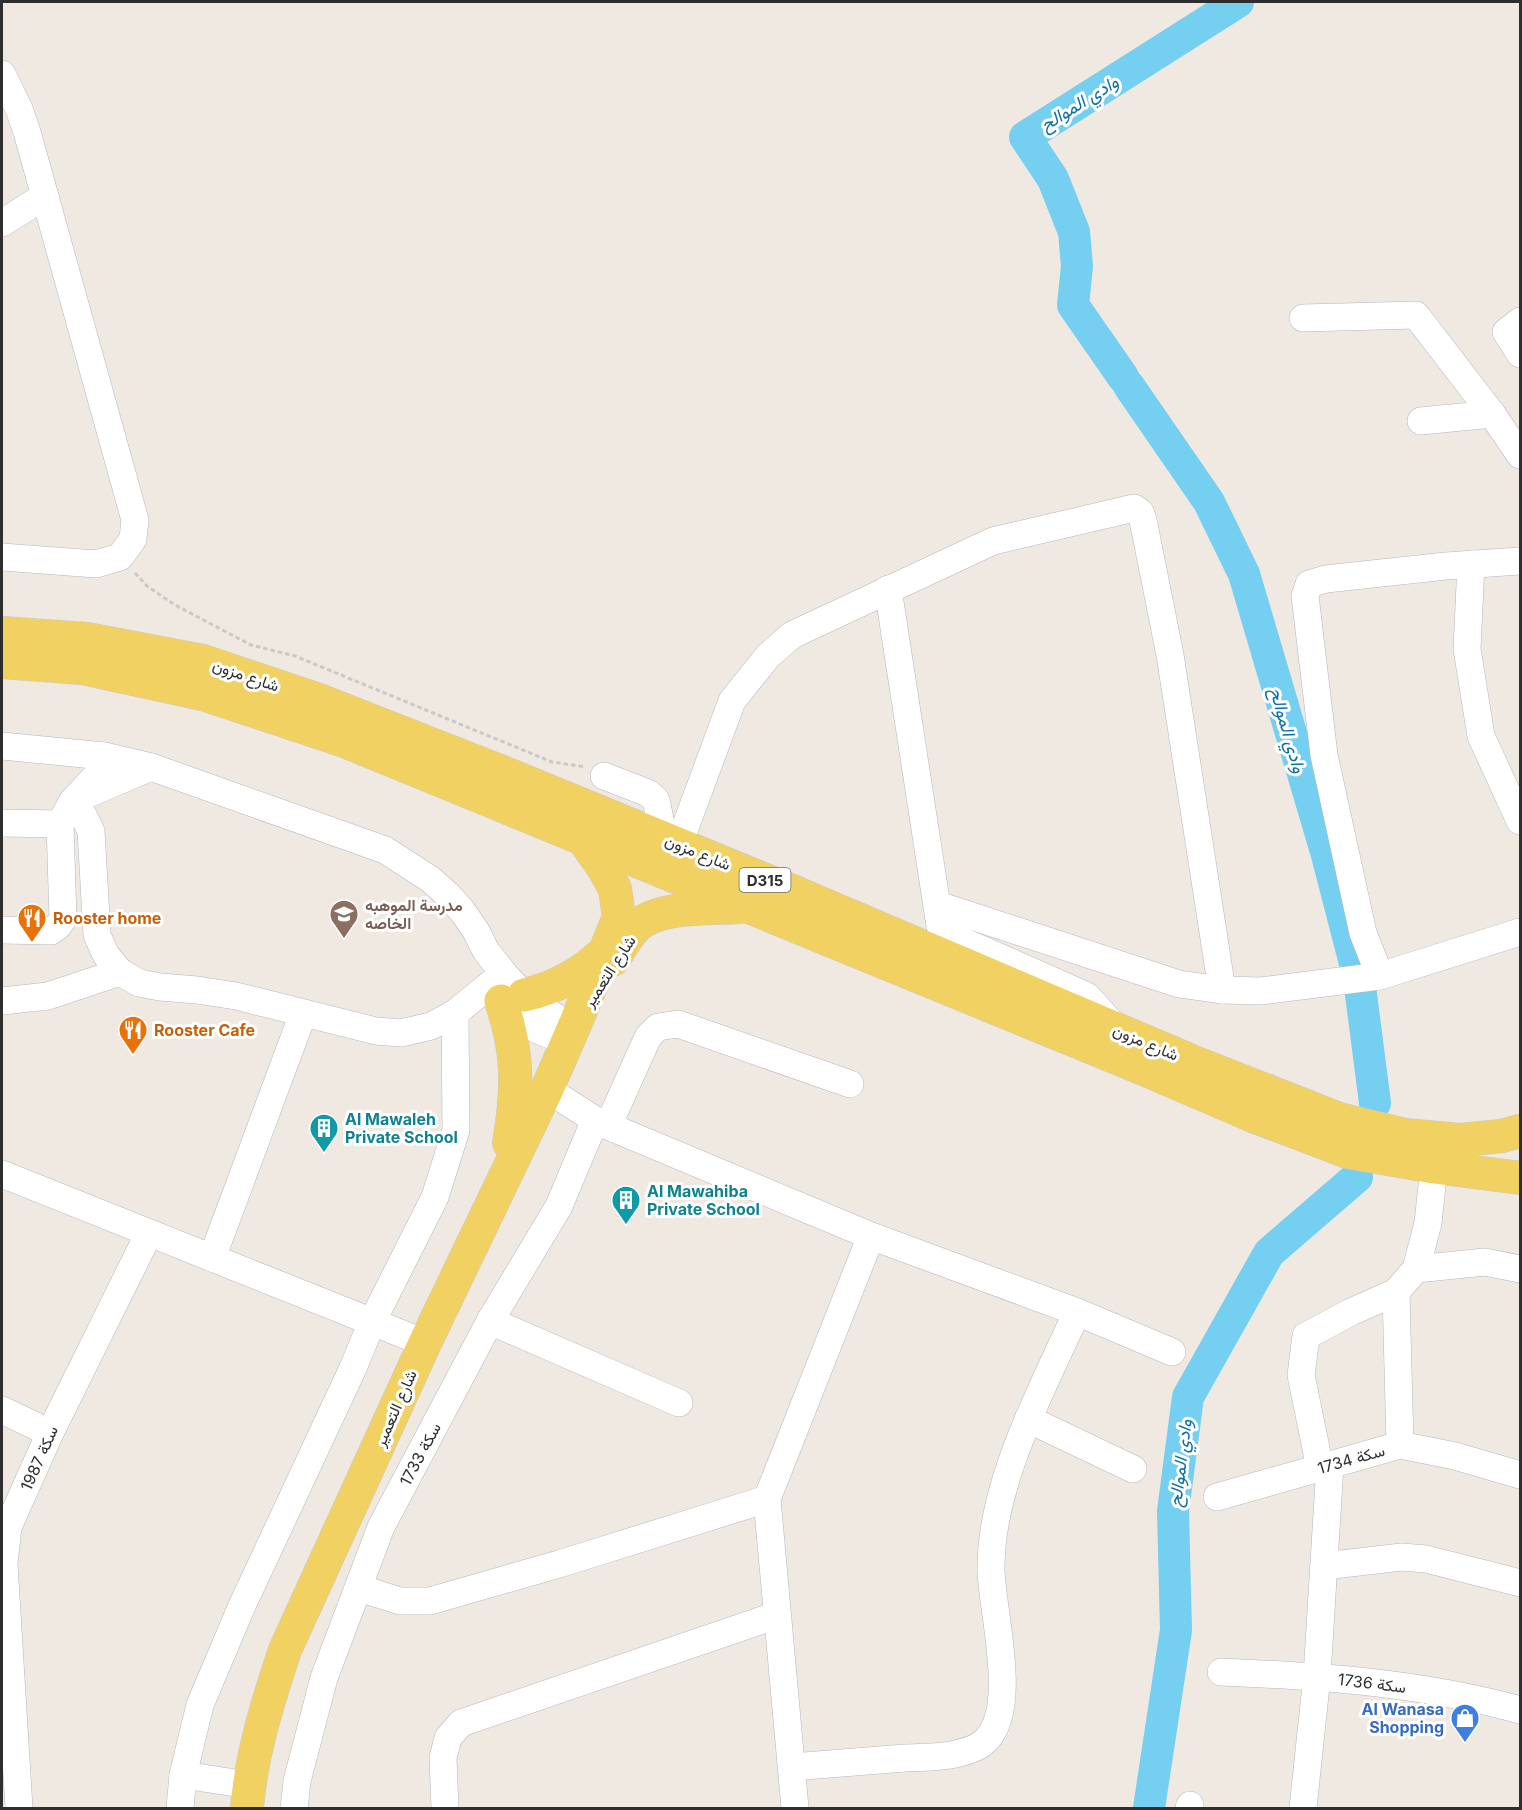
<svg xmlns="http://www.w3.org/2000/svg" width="1522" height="1810" viewBox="0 0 1522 1810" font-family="Inter,Vazirmatn,sans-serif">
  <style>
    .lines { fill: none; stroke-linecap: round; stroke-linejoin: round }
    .river { stroke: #75cff0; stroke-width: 32 }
    .minor-casing { stroke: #b4b7c1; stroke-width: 28 }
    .major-casing { stroke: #c9c9c9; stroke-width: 34 }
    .path { stroke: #c9c9c9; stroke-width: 3; stroke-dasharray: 4.5 3; stroke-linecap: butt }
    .minor { stroke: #fff; stroke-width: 27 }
    .major { stroke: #f2d163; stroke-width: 33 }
    .labels { text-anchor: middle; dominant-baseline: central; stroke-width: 6; stroke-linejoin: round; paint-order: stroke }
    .shield { fill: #fff; stroke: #6d6d6d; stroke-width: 1.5 }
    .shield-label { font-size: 15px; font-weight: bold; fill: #2e2e2e }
    .street-label { font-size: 16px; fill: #2e2e2e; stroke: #fff }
    .education-label { font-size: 16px; font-weight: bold; fill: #785e54; stroke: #fff; text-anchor: start }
    .food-label { font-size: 16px; font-weight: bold; fill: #c56008; stroke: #fff; text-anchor: start }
    .culture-label { font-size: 16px; font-weight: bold; fill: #0d838f; stroke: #fff; text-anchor: start }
    .shop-label { font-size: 16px; font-weight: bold; fill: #366cbe; stroke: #fff; text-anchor: end }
    .water-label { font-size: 18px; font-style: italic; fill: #0d6fa3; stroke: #fff }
  </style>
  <rect width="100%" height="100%" fill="#efe9e1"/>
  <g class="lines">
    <!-- river -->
    <g class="river">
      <polyline points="1123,377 1073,305 1077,266 1074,232 1053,179 1025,137 1238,2"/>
      <polyline points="1129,386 1209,502 1244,574 1327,855 1359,979 1375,1103"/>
      <polyline points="1149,1808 1176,1630 1173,1511 1188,1397 1269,1253 1357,1177"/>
    </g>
    <!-- minor casing -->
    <g class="minor-casing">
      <g id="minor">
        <polyline points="2,74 19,109 27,132 135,520 133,539 120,557 96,564 2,557"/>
        <polyline points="2,223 45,196"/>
        <polyline points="1303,318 1416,315 1492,414 1520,455"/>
        <polyline points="1520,321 1506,332 1520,354"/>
        <polyline points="1421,421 1492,414"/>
        <polyline points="1471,564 1467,649 1481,736 1520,821"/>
        <polyline points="888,589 940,926 947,934 1087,996 1114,1026"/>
        <polyline points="2,746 104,756 151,767 385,850 430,879 448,895 463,912 476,931 486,951 505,975 524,995 557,1018 568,1040"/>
        <polyline points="604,776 648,793 656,800 664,838"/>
        <polyline points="81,797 151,767"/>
        <polyline points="72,802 83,815 91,831 97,935 106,955 120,972 139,983 160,987 197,990 236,996 376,1031 401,1033 431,1026 455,1013 492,983"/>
        <polyline points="2,823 60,824"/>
        <polyline points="679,844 732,701 768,656 792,635 993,541 1134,508 1140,512 1143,520 1170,655 1222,990"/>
        <polyline points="938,905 1179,984 1222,990 1261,991 1380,976 1520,932"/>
        <polyline points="2,930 51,931 58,926 63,919 60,824 72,802 96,776 104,756"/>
        <polyline points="1380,976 1363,933 1324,755 1305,596 1309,584 1326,579 1446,566 1520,561"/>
        <path d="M 500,998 C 516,1022 541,1034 568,1040"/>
        <polyline points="2,1001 48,996 120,972"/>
        <polyline points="547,1089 595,1120 608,1126 871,1236 1077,1312 1172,1352"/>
        <polyline points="608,1126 648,1037 658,1027 678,1024 850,1084"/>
        <polyline points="2,1174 425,1343"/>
        <polyline points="212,1258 303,1014"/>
        <polyline points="1416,1269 1485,1262 1520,1269"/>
        <polyline points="1396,1292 1400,1445"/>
        <polyline points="490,1321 679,1403"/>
        <polyline points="2,1410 50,1433"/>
        <polyline points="1028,1419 1133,1469"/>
        <polyline points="1320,1468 1301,1375 1306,1336 1351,1312 1396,1292 1416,1269 1428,1223 1434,1167"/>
        <polyline points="1217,1497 1400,1445 1455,1456 1520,1475"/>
        <polyline points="767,1499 795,1808"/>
        <polyline points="1324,1566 1402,1557 1426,1559 1520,1583"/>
        <polyline points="359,1588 400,1601 430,1601 559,1564 767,1499 871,1236"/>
        <path d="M 1221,1672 C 1321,1676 1423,1683 1520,1710"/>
        <path d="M 792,1767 C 829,1764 867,1761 905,1758 C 921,1757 940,1758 955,1754 C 964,1752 978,1748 984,1742 C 1020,1712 992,1612 991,1570 C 990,1484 1042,1390 1077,1312"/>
        <polyline points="183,1775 249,1785"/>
        <polyline points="19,1808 4,1564 8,1527 50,1433 149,1233"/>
        <polyline points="180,1808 183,1775 200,1705 241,1608 353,1368 372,1322 435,1197 456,1130 455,1013"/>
        <polyline points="294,1808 297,1781 324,1678 381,1527 490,1321 559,1206 595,1120"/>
        <polyline points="445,1808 443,1758 448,1738 461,1723 777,1615"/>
        <polyline points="1189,1808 1190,1805"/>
        <polyline points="1303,1808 1317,1676 1330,1465"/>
      </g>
    </g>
    <!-- major casing -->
    <g class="major-casing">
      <g id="major">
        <polyline points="2,633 87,639 203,661 319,700 505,773 792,891 1189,1060 1339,1119 1405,1135 1460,1140 1502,1136 1520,1131"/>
        <polyline points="2,662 82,668 206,695 342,740 1139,1067 1253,1116 1348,1152 1434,1167 1520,1178"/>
        <path d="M 614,959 C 621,947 630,930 642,922 C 667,906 711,909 739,907"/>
        <path d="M 524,995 C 555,988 580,975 603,953"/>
        <path d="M 501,1001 C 519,1053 518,1089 509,1143"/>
        <path d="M 247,1808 C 251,1755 268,1701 285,1650 L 425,1343 L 547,1089 L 577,1020 L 619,917 L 615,889 L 604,869 L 583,839"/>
      </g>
    </g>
    <!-- path -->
    <polyline class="path" points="135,573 147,586 175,605 251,645 295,656 552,762 586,767"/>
    <!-- minor -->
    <use href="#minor" class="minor"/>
    <!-- major -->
    <use href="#major" class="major"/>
  </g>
  <!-- icons -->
  <defs>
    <g id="school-pin" transform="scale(1.5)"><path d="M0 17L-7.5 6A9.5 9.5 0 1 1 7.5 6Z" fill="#8d6e63" stroke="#fff"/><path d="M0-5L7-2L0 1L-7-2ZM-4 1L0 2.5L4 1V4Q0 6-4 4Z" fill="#fff"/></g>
    <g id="restaurant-pin" transform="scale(1.5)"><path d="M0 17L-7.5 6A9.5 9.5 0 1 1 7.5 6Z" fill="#e8710a" stroke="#fff"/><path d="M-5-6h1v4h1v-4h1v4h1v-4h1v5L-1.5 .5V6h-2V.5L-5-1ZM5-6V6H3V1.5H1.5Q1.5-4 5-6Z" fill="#fff"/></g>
    <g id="building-pin" transform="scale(1.5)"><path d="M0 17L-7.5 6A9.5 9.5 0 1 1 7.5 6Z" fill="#0f9aa8" stroke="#fff"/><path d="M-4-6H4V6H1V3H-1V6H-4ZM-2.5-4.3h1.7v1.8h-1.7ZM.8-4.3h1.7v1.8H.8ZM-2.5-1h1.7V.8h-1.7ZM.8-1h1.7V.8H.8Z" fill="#fff"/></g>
    <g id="shop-pin" transform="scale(1.5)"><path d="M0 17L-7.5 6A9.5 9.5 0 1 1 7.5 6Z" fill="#3f7fe0" stroke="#fff"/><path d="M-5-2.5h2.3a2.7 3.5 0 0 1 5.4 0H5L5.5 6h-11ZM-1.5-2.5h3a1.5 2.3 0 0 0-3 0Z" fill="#fff"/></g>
  </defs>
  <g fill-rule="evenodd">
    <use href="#school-pin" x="344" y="914"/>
    <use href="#restaurant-pin" x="32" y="918"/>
    <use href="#restaurant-pin" x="133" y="1030"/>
    <use href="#building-pin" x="324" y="1128"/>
    <use href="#building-pin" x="626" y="1200"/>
    <use href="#shop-pin" x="1465" y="1718"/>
  </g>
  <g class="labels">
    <!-- shield labels -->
    <rect class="shield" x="739.5" y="868" width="51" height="24" rx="4.5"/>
    <g class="shield-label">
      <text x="765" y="880">D315</text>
    </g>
    <!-- street labels -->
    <g class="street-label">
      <text transform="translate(246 675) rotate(19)">شارع مزون</text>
      <text transform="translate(698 852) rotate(22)">شارع مزون</text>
      <text transform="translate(609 971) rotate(-57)">شارع التعمير</text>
      <text transform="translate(1146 1042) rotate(23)">شارع مزون</text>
      <text transform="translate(395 1408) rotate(-66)">شارع التعمير</text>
      <text transform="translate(420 1454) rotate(-62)">سكة 1733</text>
      <text transform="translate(39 1458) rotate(-66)">سكة 1987</text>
      <text transform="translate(1351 1459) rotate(-16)">سكة 1734</text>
      <text transform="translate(1372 1683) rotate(7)">سكة 1736</text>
    </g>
    <!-- education labels -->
    <g class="education-label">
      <text x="365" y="905">مدرسة الموهبه<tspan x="365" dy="18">الخاصه</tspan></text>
    </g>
    <!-- food labels -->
    <g class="food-label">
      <text x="53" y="918">Rooster home</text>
      <text x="154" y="1030">Rooster Cafe</text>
    </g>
    <!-- culture labels -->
    <g class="culture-label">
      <text x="345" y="1119">Al Mawaleh<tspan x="345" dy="18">Private School</tspan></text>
      <text x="647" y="1191">Al Mawahiba<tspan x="647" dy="18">Private School</tspan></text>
    </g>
    <!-- shop labels -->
    <g class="shop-label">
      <text x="1444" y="1709">Al Wanasa<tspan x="1444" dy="18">Shopping</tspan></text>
    </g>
    <!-- water labels -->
    <g class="water-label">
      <text transform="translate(1079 103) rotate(-32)">وادي الموالح</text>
      <text transform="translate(1288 730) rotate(74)">وادي الموالح</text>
      <text transform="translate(1180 1463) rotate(-83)">وادي الموالح</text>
    </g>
  </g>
  <!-- border -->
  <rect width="1522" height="1810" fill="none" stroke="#2e2e2e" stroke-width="6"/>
</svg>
